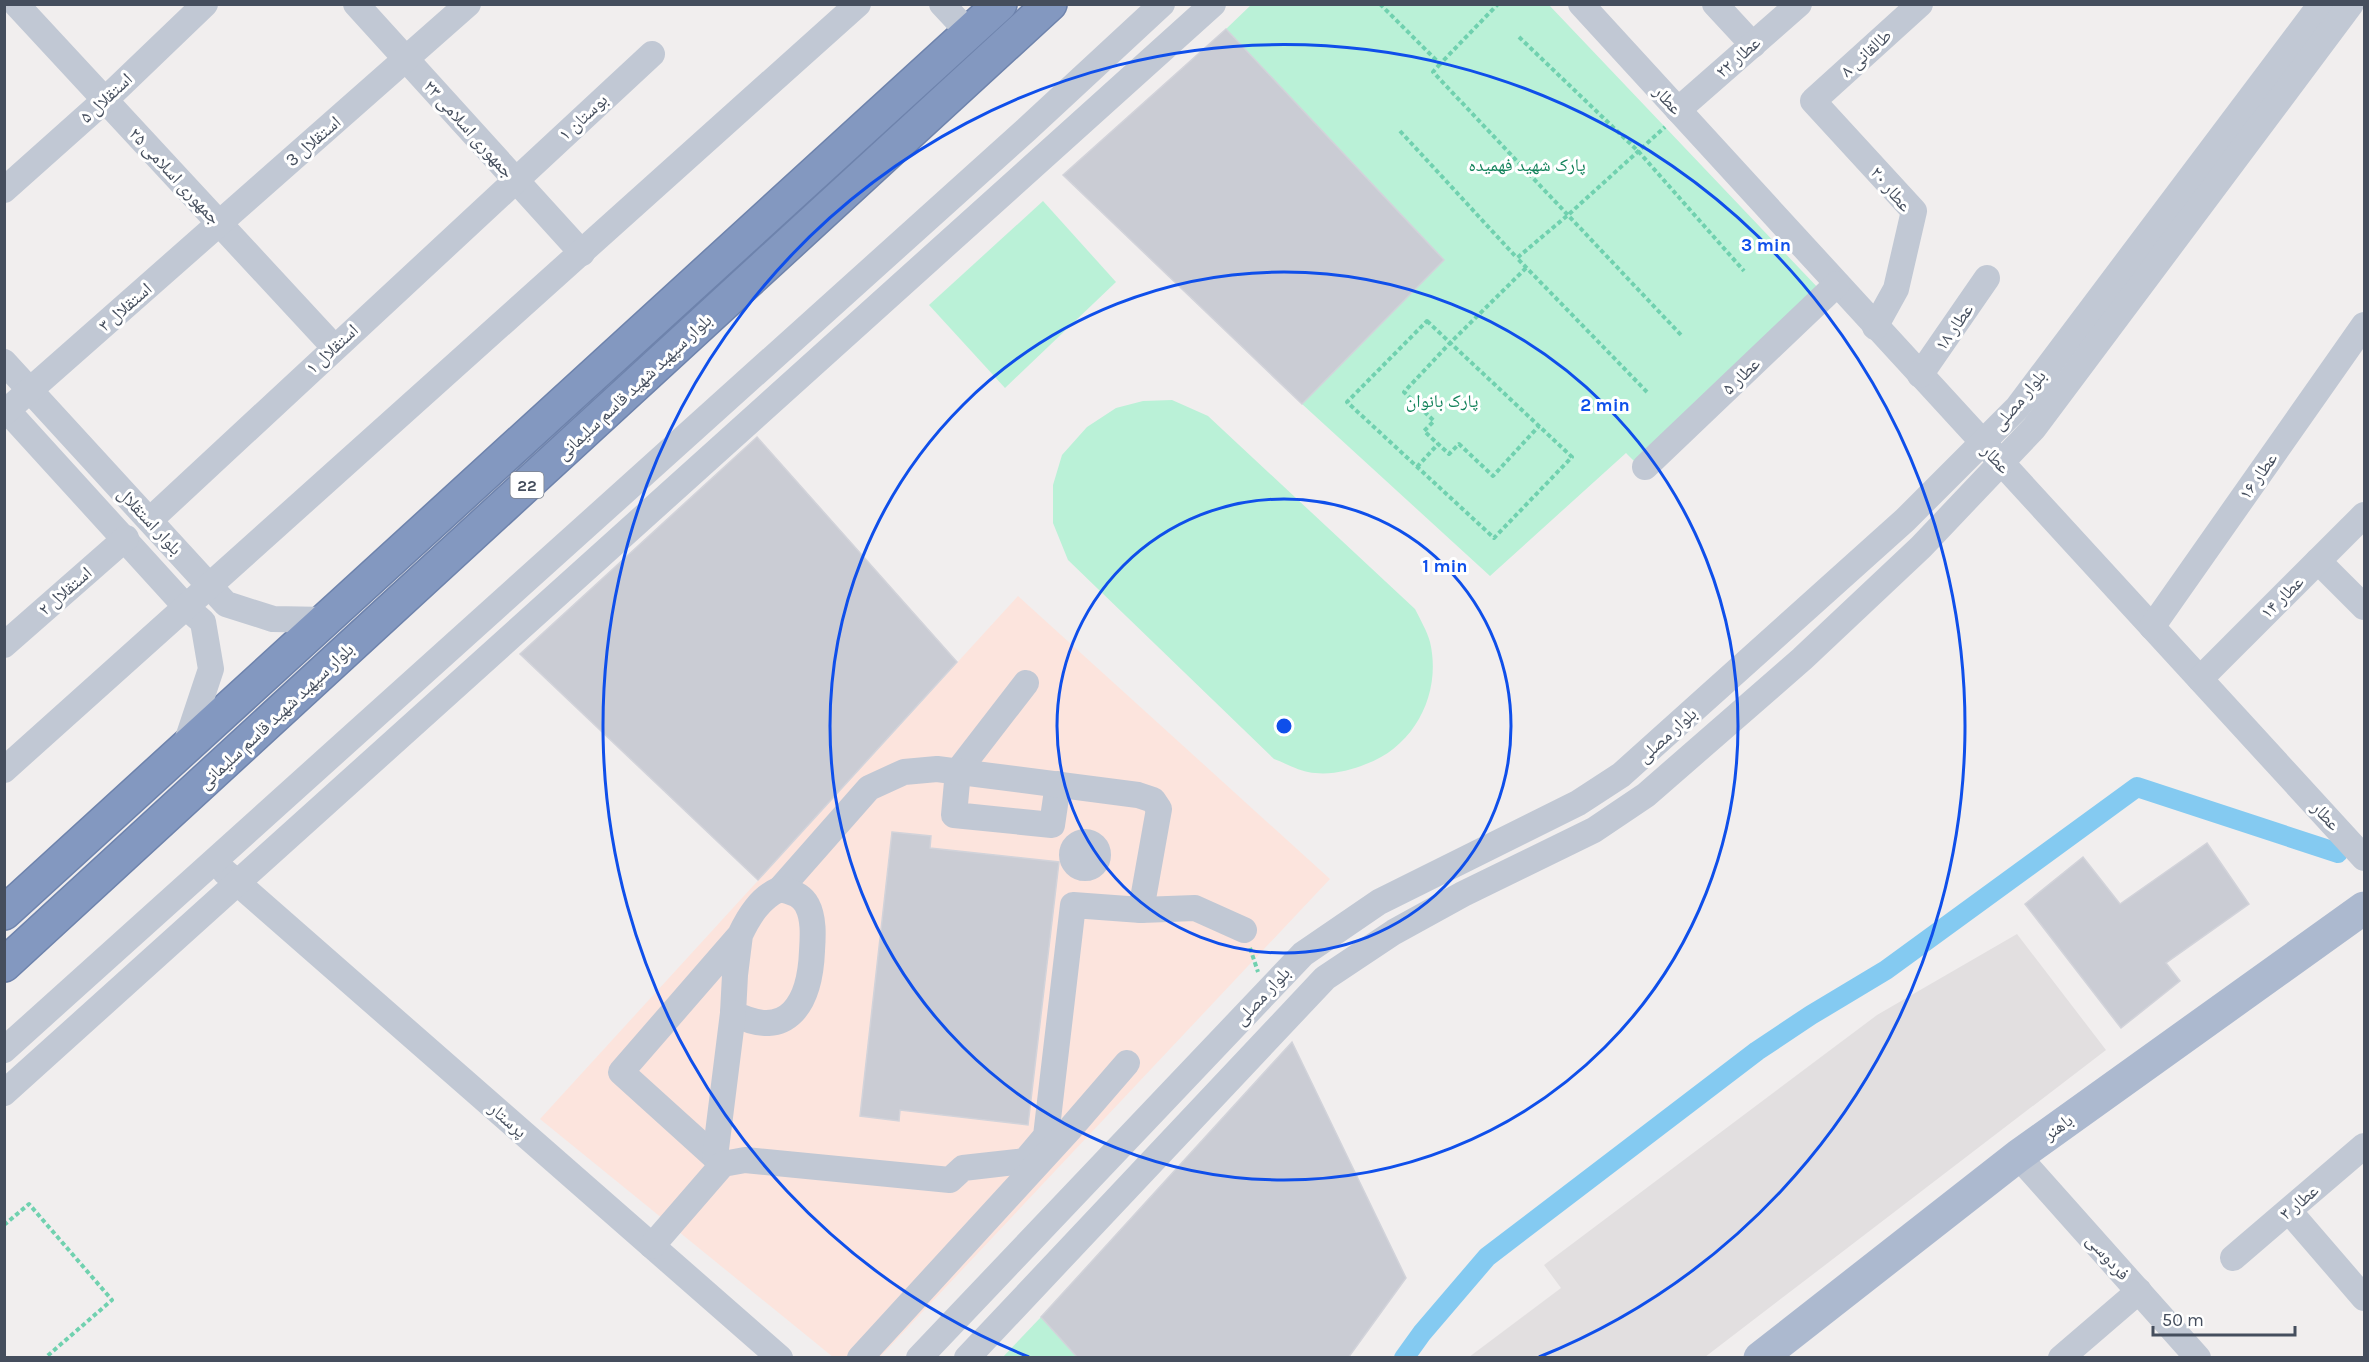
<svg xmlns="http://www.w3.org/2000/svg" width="2369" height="1362" viewBox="0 0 2369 1362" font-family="Karla,'Noto Naskh Arabic',sans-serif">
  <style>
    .education { fill: #e2dfe0 }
    .medical { fill: #fce4dd }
    .green { fill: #baf1d7 }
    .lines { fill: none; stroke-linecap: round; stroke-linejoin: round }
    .canal { stroke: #84caf1; stroke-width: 20 }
    .building { fill: #caccd4; stroke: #d2d3da; stroke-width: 1.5 }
    .highway-casing { stroke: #6e83ac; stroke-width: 36 }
    .path { stroke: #70d1af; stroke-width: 4; stroke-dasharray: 4.5 3; stroke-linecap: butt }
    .minor { stroke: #c1c8d4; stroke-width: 26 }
    .major { stroke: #acb9cf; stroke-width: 33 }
    .highway { stroke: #8398c0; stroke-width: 33 }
    .ring { fill: none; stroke: #0f4fea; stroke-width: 3 }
    .labels { text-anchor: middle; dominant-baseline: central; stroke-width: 6; stroke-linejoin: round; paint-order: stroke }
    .shield { fill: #fff; stroke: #7d838e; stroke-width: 1.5 }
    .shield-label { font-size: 16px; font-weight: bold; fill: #454e5d }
    .street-label { font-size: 18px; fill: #454e5d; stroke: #fff }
    .park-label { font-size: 18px; fill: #12825a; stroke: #fff }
    .centre { fill: #0f4fea; stroke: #fff; stroke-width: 3 }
    .ring-label { font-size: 18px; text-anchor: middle; font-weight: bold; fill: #0f4fea; stroke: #fff; stroke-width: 6; stroke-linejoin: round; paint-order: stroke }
  </style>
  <rect width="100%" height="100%" fill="#f1eeee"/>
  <!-- education -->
  <polygon class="education" points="2017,934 2106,1050 1705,1357 1469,1357 1561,1288 1544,1265 1877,1015"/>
  <!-- medical -->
  <polygon class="medical" points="1018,596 1330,879 880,1357 833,1357 540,1119"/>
  <!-- green -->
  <g class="green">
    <polygon points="1251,5 1549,5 1820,290 1637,464 1626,453 1490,576 1302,404 1443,259 1226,29"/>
    <polygon points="1043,201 1116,282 1005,388 929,305"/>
    <path d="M 1172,400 L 1208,416 L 1415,609 C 1420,619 1427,631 1430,642 C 1442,693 1415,746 1366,764 C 1349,771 1328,776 1308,772 C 1297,770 1285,763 1274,759 L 1068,560 L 1053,523 L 1053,485 L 1062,455 L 1087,427 L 1116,408 L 1143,401 Z"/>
    <polygon points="1041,1317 1078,1357 1002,1358"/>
  </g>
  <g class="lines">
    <!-- canal -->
    <polyline class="canal" points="1404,1358 1422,1333 1487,1257 1757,1051 1811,1015 1886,970 2137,787 2338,853"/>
  </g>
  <!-- building -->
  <g class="building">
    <polygon points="1226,29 1444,260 1302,404 1063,175"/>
    <polygon points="757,437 957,662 758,880 520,654"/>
    <polygon points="892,832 931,836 930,848 1059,862 1028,1125 900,1110 899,1121 860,1116"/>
    <polygon points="2207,843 2249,904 2166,963 2180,981 2121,1028 2025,904 2083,857 2120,904"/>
    <polygon points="1292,1042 1406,1278 1348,1358 1078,1358 1041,1317"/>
  </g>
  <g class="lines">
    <!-- highway casing -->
    <g class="highway-casing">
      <g id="highway">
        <polyline points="4,913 1000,4"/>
        <polyline points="4,965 1050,4"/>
      </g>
    </g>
    <!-- path -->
    <g class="path">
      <polyline points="1380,4 1440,64 1498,4"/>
      <polyline points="1519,37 1639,152 1744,271"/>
      <polyline points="1440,64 1433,72 1681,335"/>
      <polyline points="1400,131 1517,258"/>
      <polyline points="1526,268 1450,343 1404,392 1434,421 1424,431 1449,454 1459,444 1493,476 1539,426"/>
      <polygon points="1427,321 1572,457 1494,538 1347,402"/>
      <polyline points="1647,392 1517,258 1568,215 1665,127"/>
      <polyline points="1417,467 1438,444"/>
      <polyline points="1250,948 1258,972"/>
      <polyline points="4,1225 29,1204 112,1300 45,1358"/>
    </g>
    <!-- minor -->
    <g class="minor">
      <polyline points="16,4 334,347"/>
      <polyline points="356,4 582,253"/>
      <polyline points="942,4 969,33"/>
      <polyline points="1581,4 2364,858"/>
      <polyline points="1715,4 1753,45"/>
      <polyline points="1678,110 1799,4"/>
      <polyline points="4,190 105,100 205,4"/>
      <polyline points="1875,327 1896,289 1914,211 1813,101 1920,4"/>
      <polyline points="4,362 226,604 273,619 327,620"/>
      <polyline points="1920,375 1987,278"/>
      <polyline points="4,407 187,608 203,622 211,669 185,747"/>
      <polyline points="4,413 468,4"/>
      <polyline points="1645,467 1837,284"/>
      <polyline points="150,520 652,54"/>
      <polyline points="2318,561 2364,607"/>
      <polyline points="2152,627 2364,325"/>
      <polyline points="4,645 126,538"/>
      <polyline points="2200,679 2364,515"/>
      <polyline points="1026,683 958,771 954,815 1052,825 1058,784"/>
      <polyline points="4,770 858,4"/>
      <circle cx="1085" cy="855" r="13"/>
      <polyline points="225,872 780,1358"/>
      <polyline points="780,889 869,788 904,772 937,769 1138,795 1153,800 1159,809 1141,910"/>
      <polyline points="4,1050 1026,130 1162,4"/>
      <polyline points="4,1093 1213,4"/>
      <polyline points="2018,1156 2198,1358"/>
      <path d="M 715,1157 L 621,1072 L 740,935 C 749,916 760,898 780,889 C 790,891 802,895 807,905 C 814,918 813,936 812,951 C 810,1001 789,1043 733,1013 L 735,975 L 740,935"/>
      <polyline points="715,1157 733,1013"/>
      <polyline points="2289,1211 2364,1298"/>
      <polyline points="652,1246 723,1164 745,1160 950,1180 963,1168 1025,1161 1046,1136 1073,905 1141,910 1195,908 1244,930"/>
      <polyline points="2233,1258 2364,1146"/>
      <polyline points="860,1358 1069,1130 1127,1063"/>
      <polyline points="919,1358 1303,954 1379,902 1578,803 1621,775 1905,520 2017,408 2321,4"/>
      <polyline points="967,1358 1325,978 1394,932 1463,894 1594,830 1646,795 1802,659 1921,547 2034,428 2351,4"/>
      <polyline points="2061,1358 2139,1291"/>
    </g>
    <!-- major -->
    <polyline class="major" points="1760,1358 2018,1156 2364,908"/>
    <!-- highway -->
    <use href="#highway" class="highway"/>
  </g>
  <!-- distance rings -->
  <g class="ring">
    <circle cx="1284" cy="726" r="227"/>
    <circle cx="1284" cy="726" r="454"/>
    <path d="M1029 1357A681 681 0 1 1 1539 1357"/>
  </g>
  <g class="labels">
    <!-- shield labels -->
    <rect class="shield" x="510.5" y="472" width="33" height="26" rx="4.5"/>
    <g class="shield-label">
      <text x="527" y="485">22</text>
    </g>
    <!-- street labels -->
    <g class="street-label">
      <text transform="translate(1866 53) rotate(-42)">طالقانی ۸</text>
      <text transform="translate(1738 57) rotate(-41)">عطار ۲۲</text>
      <text transform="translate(106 98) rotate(-43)">استقلال ۵</text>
      <text transform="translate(1668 100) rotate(48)">عطار</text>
      <text transform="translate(583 117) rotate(-43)">بوستان ۱</text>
      <text transform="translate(469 129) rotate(48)">جمهوری اسلامی ۲۳</text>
      <text transform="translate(313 141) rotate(-41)">استقلال 3</text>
      <text transform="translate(175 176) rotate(47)">جمهوری اسلامی ۲۵</text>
      <text transform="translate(1891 189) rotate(50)">عطار ۲۰</text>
      <text transform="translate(125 307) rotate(-41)">استقلال ۳</text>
      <text transform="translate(1954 327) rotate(-55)">عطار ۱۸</text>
      <text transform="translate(332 349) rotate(-43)">استقلال ۱</text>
      <text transform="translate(1741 376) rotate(-44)">عطار ۵</text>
      <text transform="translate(634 387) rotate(-43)">بلوار سپهبد شهید قاسم سلیمانی</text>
      <text transform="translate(2019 400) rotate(-50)">بلوار مصلی</text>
      <text transform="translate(1996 459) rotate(47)">عطار</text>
      <text transform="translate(2258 476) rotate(-55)">عطار ۱۶</text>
      <text transform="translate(150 521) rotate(47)">بلوار استقلال</text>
      <text transform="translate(65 591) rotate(-41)">استقلال ۲</text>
      <text transform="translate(2282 597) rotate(-45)">عطار ۱۴</text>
      <text transform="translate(276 716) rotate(-43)">بلوار سپهبد شهید قاسم سلیمانی</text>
      <text transform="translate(1667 735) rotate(-42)">بلوار مصلی</text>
      <text transform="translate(2326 816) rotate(47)">عطار</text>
      <text transform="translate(1262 996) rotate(-47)">بلوار مصلی</text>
      <text transform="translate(508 1120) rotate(41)">پرستار</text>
      <text transform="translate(2058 1127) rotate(-36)">باهنر</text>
      <text transform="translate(2299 1202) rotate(-40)">عطار ۳</text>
      <text transform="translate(2108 1257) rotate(48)">فردوسی</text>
    </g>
    <!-- park labels -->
    <g class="park-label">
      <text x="1527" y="165">پارک شهید فهمیده</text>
      <text x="1442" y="401">پارک بانوان</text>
    </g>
  </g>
  <circle cx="1284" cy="726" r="9" class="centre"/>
  <g class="ring-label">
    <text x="1766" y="251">3 min</text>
    <text x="1605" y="411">2 min</text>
    <text x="1445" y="572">1 min</text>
  </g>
  <!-- border -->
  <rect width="2369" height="1362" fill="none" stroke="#454e5d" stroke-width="12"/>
  <!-- scale -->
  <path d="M2153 1326v9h142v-9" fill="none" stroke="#454e5d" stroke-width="3"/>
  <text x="2162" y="1326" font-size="18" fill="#454e5d" stroke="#ffffff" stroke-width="4.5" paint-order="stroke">50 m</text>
</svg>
